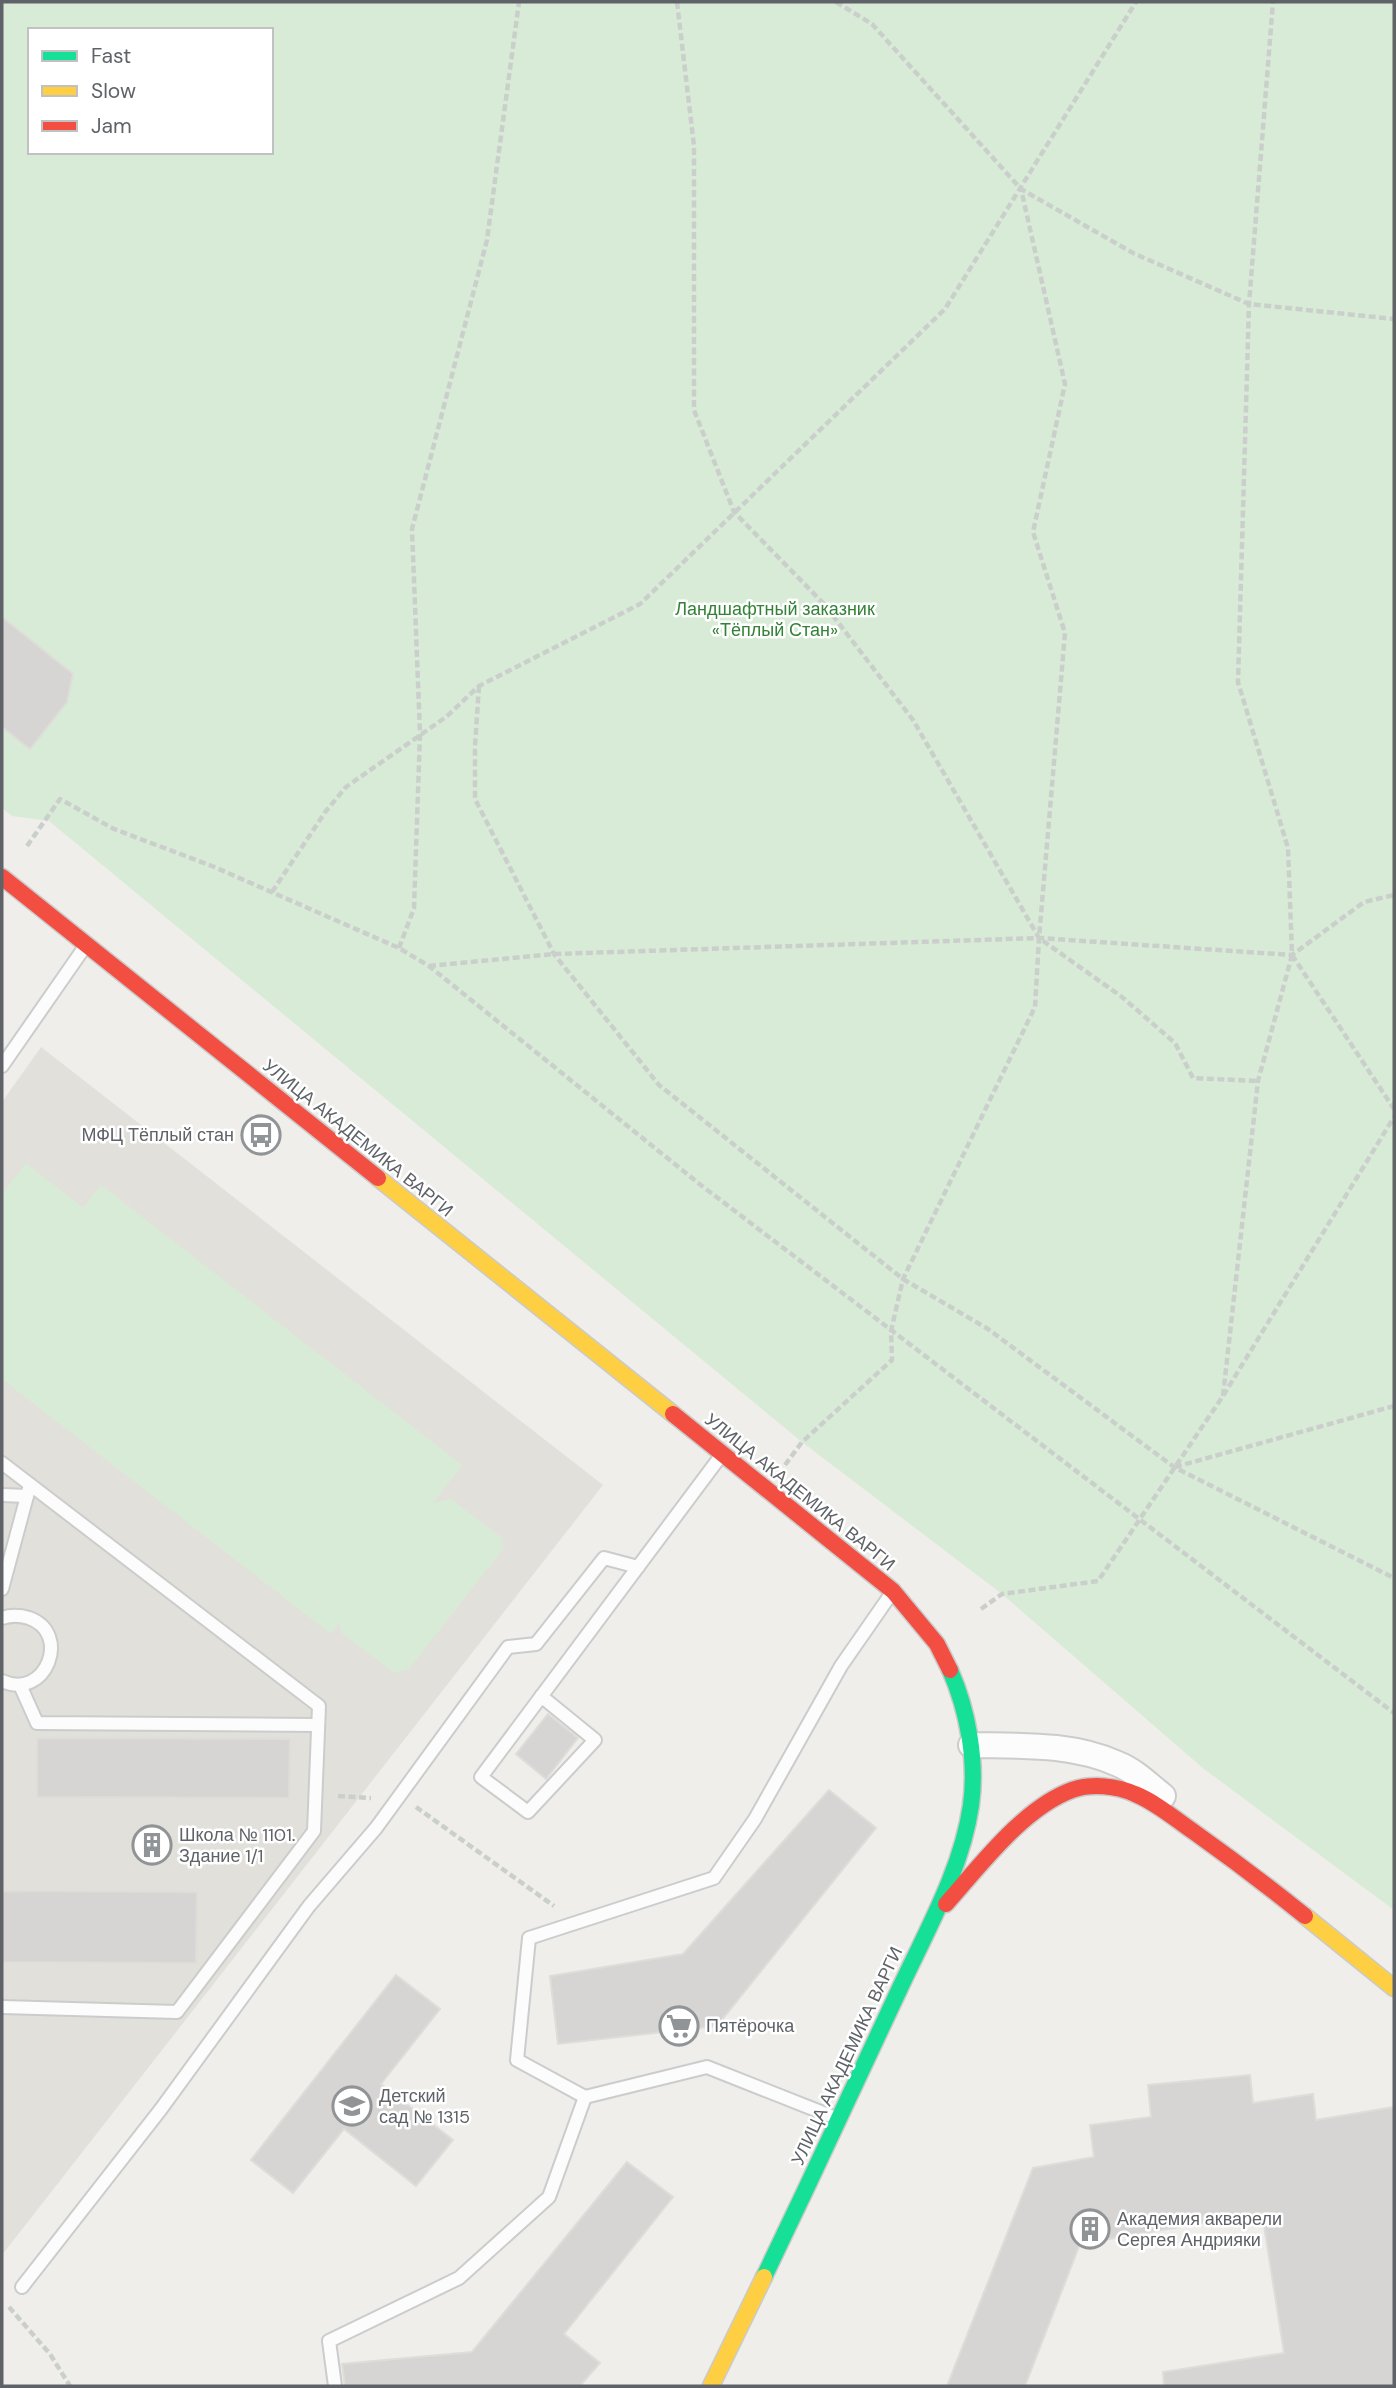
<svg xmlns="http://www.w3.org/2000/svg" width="1396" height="2388" viewBox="0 0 1396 2388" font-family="'DM Sans',sans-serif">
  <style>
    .education { fill: #e2e0da }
    .green { fill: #d8ebd6; fill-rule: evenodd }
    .building { fill: #d6d5d3; stroke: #deddd9; stroke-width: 2 }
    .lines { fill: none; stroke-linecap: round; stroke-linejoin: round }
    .lane-casing { stroke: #cbcccc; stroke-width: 16 }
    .street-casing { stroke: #cbcccc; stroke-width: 28 }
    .fast-casing { stroke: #cacacb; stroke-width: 19 }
    .slow-casing { stroke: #cacacb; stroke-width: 19 }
    .jam-casing { stroke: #cacacb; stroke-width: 19 }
    .path { stroke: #cacfcc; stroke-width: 4.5; stroke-dasharray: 7 3.5; stroke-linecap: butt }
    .lane { stroke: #fdfcfc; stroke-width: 12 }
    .street { stroke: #fdfcfc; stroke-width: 24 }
    .fast { stroke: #16e098; stroke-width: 16 }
    .slow { stroke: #ffcf43; stroke-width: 16 }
    .jam { stroke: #f24e42; stroke-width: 16 }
    .labels { text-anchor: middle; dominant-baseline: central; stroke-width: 5; stroke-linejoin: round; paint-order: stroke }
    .park-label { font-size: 18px; fill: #348238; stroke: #fff }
    .poi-label { font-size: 18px; fill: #5f6368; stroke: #fff; text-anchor: start }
    .street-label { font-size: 18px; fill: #5f6368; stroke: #fff }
  </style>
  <rect width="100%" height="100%" fill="#efeeea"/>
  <!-- education -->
  <polygon class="education" points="41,1047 603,1485 2,2255 2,1102"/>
  <!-- green -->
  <g class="green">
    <path d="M 2,2 L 1394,2 L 1394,1910 L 1204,1769 L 1002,1594 L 802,1442 L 49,821 L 12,816 L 2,808 ZM 30,30 L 271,30 L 271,152 L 30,152 Z"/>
    <polygon points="26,1163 83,1208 101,1185 462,1465 433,1503 451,1499 502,1538 503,1549 409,1669 397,1672 392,1671 342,1633 339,1623 331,1634 2,1379 2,1194"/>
  </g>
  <!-- building -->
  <g class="building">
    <polygon points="2,617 73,674 67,702 30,749 2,727"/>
    <polygon points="548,1714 578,1738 546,1779 516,1754"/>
    <polygon points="37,1738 290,1739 289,1798 37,1797"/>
    <polygon points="829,1790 876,1828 717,2026 558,2044 550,1976 683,1954"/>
    <polygon points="2,1891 197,1892 196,1963 2,1962"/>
    <polygon points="396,1975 440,2009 381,2084 453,2140 416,2186 344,2129 293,2193 251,2160"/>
    <polygon points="1250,2075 1253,2103 1313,2094 1316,2120 1394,2107 1394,2386 1164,2386 1163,2372 1284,2353 1262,2213 1080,2244 1025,2386 947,2386 1033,2168 1094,2157 1090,2125 1151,2117 1148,2085"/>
    <polygon points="627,2162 673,2197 564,2334 600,2363 580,2386 345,2386 342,2364 472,2352"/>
  </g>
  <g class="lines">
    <!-- lane casing -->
    <g class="lane-casing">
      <g id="lane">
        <polyline points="2,1066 84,948"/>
        <polyline points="2,1463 319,1706 314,1831 177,2012 2,2007"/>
        <polyline points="2,1495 27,1496"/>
        <polyline points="2,1589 30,1485"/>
        <path d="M 2,1618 C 11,1615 19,1615 29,1618 C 72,1633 46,1701 2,1681"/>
        <polyline points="20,1685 37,1723 318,1725"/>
        <path d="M 541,1696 L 595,1740 L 528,1812 L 481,1777 C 561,1670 640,1563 720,1457"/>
        <polyline points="585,2097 707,2067 836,2118"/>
        <polyline points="22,2287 161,2109 309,1906 376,1828 508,1647 536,1644 604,1558 638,1567"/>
        <polyline points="335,2386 329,2341 459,2278 549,2197 585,2097 517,2060 529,1938 714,1878 755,1819 841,1666 891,1594"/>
      </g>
    </g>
    <!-- street casing -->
    <g class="street-casing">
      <path id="street" d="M 971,1745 C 1020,1746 1072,1743 1118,1764 C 1134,1770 1149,1785 1163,1796"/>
    </g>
    <!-- fast casing -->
    <g class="fast-casing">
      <path id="fast" d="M 764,2277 C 810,2181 855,2085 900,1988 C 927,1930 962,1869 971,1805 C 977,1761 968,1711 950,1670"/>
    </g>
    <!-- slow casing -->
    <g class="slow-casing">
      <g id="slow">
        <polyline points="378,1178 673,1414"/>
        <polyline points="1305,1916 1394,1988"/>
        <polyline points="711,2386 764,2277"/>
      </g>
    </g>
    <!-- jam casing -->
    <g class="jam-casing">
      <g id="jam">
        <polyline points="2,877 378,1178"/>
        <polyline points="673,1414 893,1591 937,1644 950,1670"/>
        <path d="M 946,1904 C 980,1866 1023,1808 1072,1790 C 1092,1783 1117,1786 1135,1794 C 1157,1803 1175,1819 1194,1832 C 1232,1859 1269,1887 1305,1916"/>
      </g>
    </g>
    <!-- path -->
    <g class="path">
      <polyline points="677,2 694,146 694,410 734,512 824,604 913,720 1039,938 1122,997 1175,1043 1193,1078 1258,1081"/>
      <polyline points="836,2 872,24 1021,189 1133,253 1249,304 1394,319"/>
      <polyline points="479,686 475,746 475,799 554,954 659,1085 903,1279 988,1329 1174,1467 1394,1578"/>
      <polyline points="27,846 60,799 114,829 212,866 399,948 429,966 702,1186 1394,1713"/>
      <polyline points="272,892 326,811 346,787 446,717 479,686 640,604 945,309 1136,2"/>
      <polyline points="399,948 414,908 420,734 412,529 487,240 519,2"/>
      <polyline points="1292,955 1394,1109"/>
      <polyline points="429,966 554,954 1039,938 1292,955 1364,902 1394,895"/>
      <polyline points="1223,1396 1258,1081 1292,955 1288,848 1238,682 1249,304 1273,2"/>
      <polyline points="785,1465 802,1442 892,1360 891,1331 903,1279 1035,1007 1039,938 1065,633 1033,532 1065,384 1021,189"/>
      <polyline points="1175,1467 1394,1406"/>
      <polyline points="981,1609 1002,1594 1098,1581 1223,1396 1394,1117"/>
      <polyline points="338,1796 371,1798"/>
      <polyline points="416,1807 554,1906"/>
      <polyline points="9,2307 50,2354 70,2386"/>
    </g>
    <!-- lane -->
    <use href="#lane" class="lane"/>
    <!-- street -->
    <use href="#street" class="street"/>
    <!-- fast -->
    <use href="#fast" class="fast"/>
    <!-- slow -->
    <use href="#slow" class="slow"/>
    <!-- jam -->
    <use href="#jam" class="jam"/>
  </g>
  <!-- icons -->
  <defs>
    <g id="bus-ring" transform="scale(2.0125)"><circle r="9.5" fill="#fff" stroke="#919496" stroke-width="1.5"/><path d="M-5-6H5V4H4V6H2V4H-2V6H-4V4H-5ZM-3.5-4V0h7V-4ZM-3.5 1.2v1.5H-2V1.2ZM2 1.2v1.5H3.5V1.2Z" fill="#919496"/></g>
    <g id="building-ring" transform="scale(2.0125)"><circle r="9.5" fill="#fff" stroke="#919496" stroke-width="1.5"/><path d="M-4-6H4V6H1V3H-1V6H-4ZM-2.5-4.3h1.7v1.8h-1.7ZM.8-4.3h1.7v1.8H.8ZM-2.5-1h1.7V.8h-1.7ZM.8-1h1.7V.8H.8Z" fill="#919496"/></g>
    <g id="supermarket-ring" transform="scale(2.0125)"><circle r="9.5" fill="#fff" stroke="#919496" stroke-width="1.5"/><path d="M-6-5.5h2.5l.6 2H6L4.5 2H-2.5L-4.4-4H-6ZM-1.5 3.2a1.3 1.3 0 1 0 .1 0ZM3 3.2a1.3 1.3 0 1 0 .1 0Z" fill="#919496"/></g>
    <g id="school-ring" transform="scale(2.0125)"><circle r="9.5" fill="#fff" stroke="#919496" stroke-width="1.5"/><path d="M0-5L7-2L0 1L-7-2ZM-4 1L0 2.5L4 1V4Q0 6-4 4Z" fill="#919496"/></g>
  </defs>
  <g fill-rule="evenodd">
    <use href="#bus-ring" x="261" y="1135"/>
    <use href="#building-ring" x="152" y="1845"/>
    <use href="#supermarket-ring" x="679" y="2026"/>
    <use href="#school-ring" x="352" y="2106"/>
    <use href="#building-ring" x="1090" y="2229"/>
  </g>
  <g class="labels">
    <!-- park labels -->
    <g class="park-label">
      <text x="775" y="609">Ландшафтный заказник<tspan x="775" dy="21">«Тёплый Стан»</tspan></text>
    </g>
    <!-- poi labels -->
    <g class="poi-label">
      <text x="234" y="1135" text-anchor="end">МФЦ Тёплый стан</text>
      <text x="179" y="1835">Школа № 1101.<tspan x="179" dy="21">Здание 1/1</tspan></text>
      <text x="706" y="2026">Пятёрочка</text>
      <text x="379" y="2096">Детский<tspan x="379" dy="21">сад № 1315</tspan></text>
      <text x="1117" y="2219">Академия акварели<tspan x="1117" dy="21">Сергея Андрияки</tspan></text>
    </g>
    <!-- street labels -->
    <g class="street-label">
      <text transform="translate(358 1138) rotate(39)">УЛИЦА АКАДЕМИКА ВАРГИ</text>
      <text transform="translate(800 1492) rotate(39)">УЛИЦА АКАДЕМИКА ВАРГИ</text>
      <text transform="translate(847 2056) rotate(-65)">УЛИЦА АКАДЕМИКА ВАРГИ</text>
    </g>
  </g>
  <!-- border -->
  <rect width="1396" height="2388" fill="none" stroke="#5f6368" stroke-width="7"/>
  <!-- legend -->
  <rect x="28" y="28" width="245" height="126" fill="#ffffff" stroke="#bfc1c3" stroke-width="2"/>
  <rect x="42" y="51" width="35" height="10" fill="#16e098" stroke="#bfc1c3" stroke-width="2"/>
  <text x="91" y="63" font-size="21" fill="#5f6368">Fast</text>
  <rect x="42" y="86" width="35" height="10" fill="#ffcf43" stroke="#bfc1c3" stroke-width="2"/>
  <text x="91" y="98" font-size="21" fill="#5f6368">Slow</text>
  <rect x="42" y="121" width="35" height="10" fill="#f24e42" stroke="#bfc1c3" stroke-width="2"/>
  <text x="91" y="133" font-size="21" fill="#5f6368">Jam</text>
</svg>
